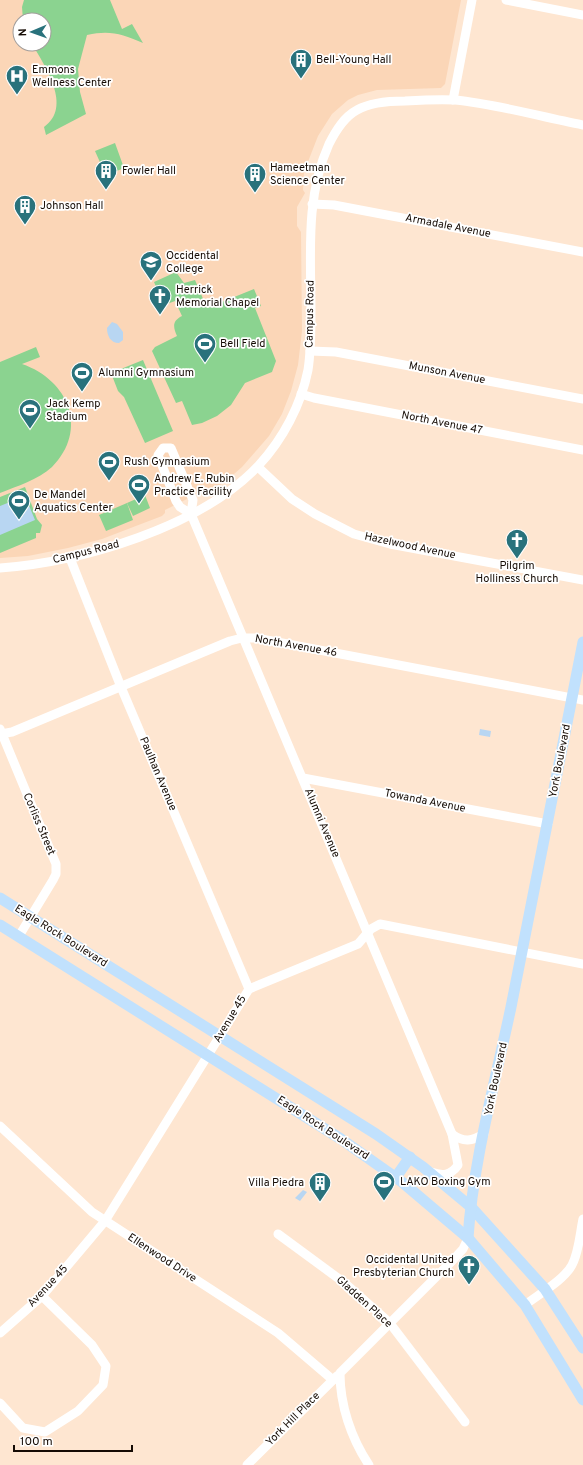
<svg xmlns="http://www.w3.org/2000/svg" width="583" height="1465" viewBox="0 0 583 1465" font-family="Overpass,sans-serif">
  <style>
    .built { fill: #fbd6b7; fill-rule: evenodd }
    .green { fill: #8bd390 }
    .water { fill: #b8d6f2 }
    .lines { fill: none; stroke-linecap: round; stroke-linejoin: round }
    .minor { stroke: #fff; stroke-width: 9 }
    .major { stroke: #c1e1fd; stroke-width: 11 }
    .labels { text-anchor: middle; dominant-baseline: central; stroke-width: 3.5; stroke-linejoin: round; paint-order: stroke }
    .poi-label { font-size: 11px; fill: #150b04; stroke: #fff; text-anchor: start }
    .street-label { font-size: 11px; fill: #150b04; stroke: #fff }
  </style>
  <rect width="100%" height="100%" fill="#fee6d1"/>
  <!-- built -->
  <path class="built" d="M 0,0 L 461,0 L 445,84 L 441,88 L 377,90 L 358,95 L 348,100 L 332,114 L 318,136 L 304,172 L 303,190 L 305,193 L 297,207 L 297,226 L 301,232 L 302,331 L 298,365 L 291,391 L 282,414 L 269,436 L 242,467 L 226,481 L 212,490 L 208,492 L 205,490 L 165,510 L 165,513 L 162,516 L 102,539 L 68,548 L 28,556 L 0,558 ZM 20,20 L 44,20 L 44,44 L 20,44 Z"/>
  <!-- green -->
  <g class="green">
    <path d="M 24,0 L 110,0 L 122,29 L 132,24 L 143,43 C 122,34 110,30 87,35 L 78,69 L 80,92 L 86,114 L 46,135 L 44,127 C 73,107 45,66 32,44 L 44,44 L 44,20 L 23,20 L 22,7 Z"/>
    <polygon points="115,143 124,168 112,173 109,166 103,169 95,151"/>
    <path d="M 176,272 L 184,283 L 195,280 L 207,308 L 254,289 L 261,306 L 255,308 L 276,361 L 272,372 L 245,383 L 231,405 L 217,416 L 202,423 L 192,425 L 182,401 L 176,403 L 152,351 L 155,347 L 177,336 C 173,327 172,321 182,316 L 175,301 L 167,304 L 162,301 L 154,282 Z"/>
    <path d="M 36,347 L 40,357 L 22,364 C 69,380 89,430 52,467 C 38,480 17,486 0,493 L 0,362 Z"/>
    <polygon points="143,360 173,431 145,443 124,397 118,391 111,373"/>
    <polygon points="25,487 37,519 42,525 40,533 36,533 36,538 0,553 0,497"/>
    <polygon points="145,495 150,508 133,516 127,503"/>
    <polygon points="127,503 133,520 106,531 99,515"/>
  </g>
  <!-- water -->
  <g class="water">
    <path d="M 112,322 L 117,324 L 123,332 L 123,340 L 119,343 C 110,343 107,335 107,328 Z"/>
    <polygon points="25,496 35,520 0,535 0,506"/>
    <polygon points="480,729 491,731 490,737 479,735"/>
    <polygon points="303,1190 307,1192 300,1201 295,1198"/>
  </g>
  <g class="lines">
    <!-- minor -->
    <g class="minor">
      <polyline points="506,0 583,15"/>
      <polyline points="453,100 472,0"/>
      <polyline points="312,204 334,205 376,213 583,252"/>
      <polyline points="310,351 336,352 583,399"/>
      <polyline points="301,394 314,398 583,450"/>
      <polygon points="163,448 171,448 193,500 191,514 180,507 176,501 158,455"/>
      <polyline points="258,467 292,499 315,514 354,534 390,544 583,580"/>
      <path d="M 191,514 L 452,1134 L 458,1165 C 451,1176 442,1176 431,1172"/>
      <polyline points="70,558 121,687 249,989"/>
      <path d="M 0,568 C 82,562 201,527 259,465 C 283,439 301,405 308,370 C 311,351 311,331 311,312 C 311,255 305,197 329,144 C 336,130 344,117 357,110 C 371,102 390,101 405,101 C 422,100 439,99 455,100 C 497,104 541,117 583,125"/>
      <polyline points="0,729 56,864 56,874 53,880 19,936"/>
      <polyline points="0,734 12,732 230,641 242,638 256,638 583,700"/>
      <polyline points="303,778 548,824"/>
      <polyline points="0,1126 92,1212 278,1333 333,1380"/>
      <path d="M 452,1134 C 464,1143 472,1141 484,1134"/>
      <polyline points="278,1234 346,1284 389,1322 465,1422"/>
      <path d="M 525,1305 C 539,1294 564,1280 572,1265 C 579,1252 580,1233 583,1219"/>
      <polyline points="0,1333 42,1296 105,1221 249,989 358,944 371,929 380,924 583,964"/>
      <polyline points="0,1403 23,1428 45,1432 78,1411 103,1385 106,1366 92,1345 42,1296"/>
      <polyline points="247,1465 337,1376"/>
      <path d="M 369,1465 C 351,1438 340,1405 340,1373 L 453,1260 L 463,1249 L 468,1238"/>
    </g>
    <!-- major -->
    <g class="major">
      <polyline points="0,898 376,1134 423,1167 471,1207 545,1289 583,1348"/>
      <polyline points="0,925 341,1139 402,1182 468,1238 525,1305 583,1400"/>
      <polyline points="396,1177 410,1157"/>
      <path d="M 468,1238 C 473,1161 495,1083 511,1007 C 536,886 559,764 583,642"/>
    </g>
  </g>
  <!-- icons -->
  <defs>
    <g id="building-pin" transform="scale(1.15)"><path d="M0 17L-7.5 6A9.5 9.5 0 1 1 7.5 6Z" fill="#29727c" stroke="#fff"/><path d="M-4-6H4V6H1V3H-1V6H-4ZM-2.5-4.3h1.7v1.8h-1.7ZM.8-4.3h1.7v1.8H.8ZM-2.5-1h1.7V.8h-1.7ZM.8-1h1.7V.8H.8Z" fill="#fff"/></g>
    <g id="hospital-pin" transform="scale(1.15)"><path d="M0 17L-7.5 6A9.5 9.5 0 1 1 7.5 6Z" fill="#29727c" stroke="#fff"/><path d="M-5-5h3v3.5h4V-5h3V5h-3V1.5h-4V5h-3Z" fill="#fff"/></g>
    <g id="university-pin" transform="scale(1.15)"><path d="M0 17L-7.5 6A9.5 9.5 0 1 1 7.5 6Z" fill="#29727c" stroke="#fff"/><path d="M0-5L7-2L0 1L-7-2ZM-4 1L0 2.5L4 1V4Q0 6-4 4Z" fill="#fff"/></g>
    <g id="church-pin" transform="scale(1.15)"><path d="M0 17L-7.5 6A9.5 9.5 0 1 1 7.5 6Z" fill="#29727c" stroke="#fff"/><path d="M-1.2-6h2.4v3.5h3.3v2.4h-3.3V6h-2.4V-.1h-3.3v-2.4h3.3Z" fill="#fff"/></g>
    <g id="stadium-pin" transform="scale(1.15)"><path d="M0 17L-7.5 6A9.5 9.5 0 1 1 7.5 6Z" fill="#29727c" stroke="#fff"/><path d="M0-5a6.5 5 0 1 0 0 10a6.5 5 0 1 0 0-10ZM-3.5-1.8h7v3.6h-7Z" fill="#fff"/></g>
  </defs>
  <g fill-rule="evenodd">
    <use href="#building-pin" x="301" y="60"/>
    <use href="#hospital-pin" x="17" y="76"/>
    <use href="#building-pin" x="106" y="171"/>
    <use href="#building-pin" x="255" y="174"/>
    <use href="#building-pin" x="25" y="206"/>
    <use href="#university-pin" x="151" y="262"/>
    <use href="#church-pin" x="160" y="296"/>
    <use href="#stadium-pin" x="205" y="344"/>
    <use href="#stadium-pin" x="82" y="373"/>
    <use href="#stadium-pin" x="30" y="410"/>
    <use href="#stadium-pin" x="109" y="462"/>
    <use href="#stadium-pin" x="139" y="485"/>
    <use href="#stadium-pin" x="19" y="501"/>
    <use href="#church-pin" x="517" y="540"/>
    <use href="#stadium-pin" x="384" y="1182"/>
    <use href="#building-pin" x="320" y="1183"/>
    <use href="#church-pin" x="469" y="1266"/>
  </g>
  <g class="labels">
    <!-- poi labels -->
    <g class="poi-label">
      <text x="316" y="60">Bell-Young Hall</text>
      <text x="32" y="70">Emmons<tspan x="32" dy="13">Wellness Center</tspan></text>
      <text x="270" y="168">Hameetman<tspan x="270" dy="13">Science Center</tspan></text>
      <text x="122" y="171">Fowler Hall</text>
      <text x="40" y="206">Johnson Hall</text>
      <text x="166" y="256">Occidental<tspan x="166" dy="13">College</tspan></text>
      <text x="176" y="290">Herrick<tspan x="176" dy="13">Memorial Chapel</tspan></text>
      <text x="220" y="344">Bell Field</text>
      <text x="98" y="373">Alumni Gymnasium</text>
      <text x="46" y="404">Jack Kemp<tspan x="46" dy="13">Stadium</tspan></text>
      <text x="124" y="462">Rush Gymnasium</text>
      <text x="154" y="479">Andrew E. Rubin<tspan x="154" dy="13">Practice Facility</tspan></text>
      <text x="34" y="495">De Mandel<tspan x="34" dy="13">Aquatics Center</tspan></text>
      <text x="517" y="566" text-anchor="middle">Pilgrim<tspan x="517" dy="13">Holliness Church</tspan></text>
      <text x="400" y="1182">LAKO Boxing Gym</text>
      <text x="304" y="1183" text-anchor="end">Villa Piedra</text>
      <text x="454" y="1260" text-anchor="end">Occidental United<tspan x="454" dy="13">Presbyterian Church</tspan></text>
    </g>
    <!-- street labels -->
    <g class="street-label">
      <text transform="translate(448 226) rotate(11)">Armadale Avenue</text>
      <text transform="translate(310 314) rotate(-89)">Campus Road</text>
      <text transform="translate(447 373) rotate(11)">Munson Avenue</text>
      <text transform="translate(442 423) rotate(11)">North Avenue 47</text>
      <text transform="translate(410 546) rotate(12)">Hazelwood Avenue</text>
      <text transform="translate(86 552) rotate(-14)">Campus Road</text>
      <text transform="translate(296 646) rotate(10)">North Avenue 46</text>
      <text transform="translate(560 761) rotate(-79)">York Boulevard</text>
      <text transform="translate(158 774) rotate(67)">Paulhan Avenue</text>
      <text transform="translate(425 801) rotate(11)">Towanda Avenue</text>
      <text transform="translate(322 823) rotate(67)">Alumni Avenue</text>
      <text transform="translate(39 824) rotate(67)">Corliss Street</text>
      <text transform="translate(61 936) rotate(32)">Eagle Rock Boulevard</text>
      <text transform="translate(230 1019) rotate(-59)">Avenue 45</text>
      <text transform="translate(496 1079) rotate(-78)">York Boulevard</text>
      <text transform="translate(323 1128) rotate(33)">Eagle Rock Boulevard</text>
      <text transform="translate(162 1258) rotate(33)">Ellenwood Drive</text>
      <text transform="translate(48 1286) rotate(-47)">Avenue 45</text>
      <text transform="translate(364 1302) rotate(42)">Gladden Place</text>
      <text transform="translate(293 1419) rotate(-45)">York Hill Place</text>
    </g>
  </g>
  <!-- north arrow -->
  <g transform="translate(32 32) rotate(268)"><circle r="19" fill="#ffffff" stroke="#a19d9b"/>
  <path d="M0-3L7 15L0 10L-7 15Z" fill="#29727c"/>
  <text y="-6" font-size="11" font-weight="bold" text-anchor="middle" fill="#150b04">N</text>
  </g>
  <!-- scale -->
  <path d="M14 1445v6h118v-6" fill="none" stroke="#150b04" stroke-width="2"/>
  <text x="20" y="1445" font-size="12" fill="#150b04" stroke="#ffffff" stroke-width="3" paint-order="stroke">100 m</text>
</svg>
